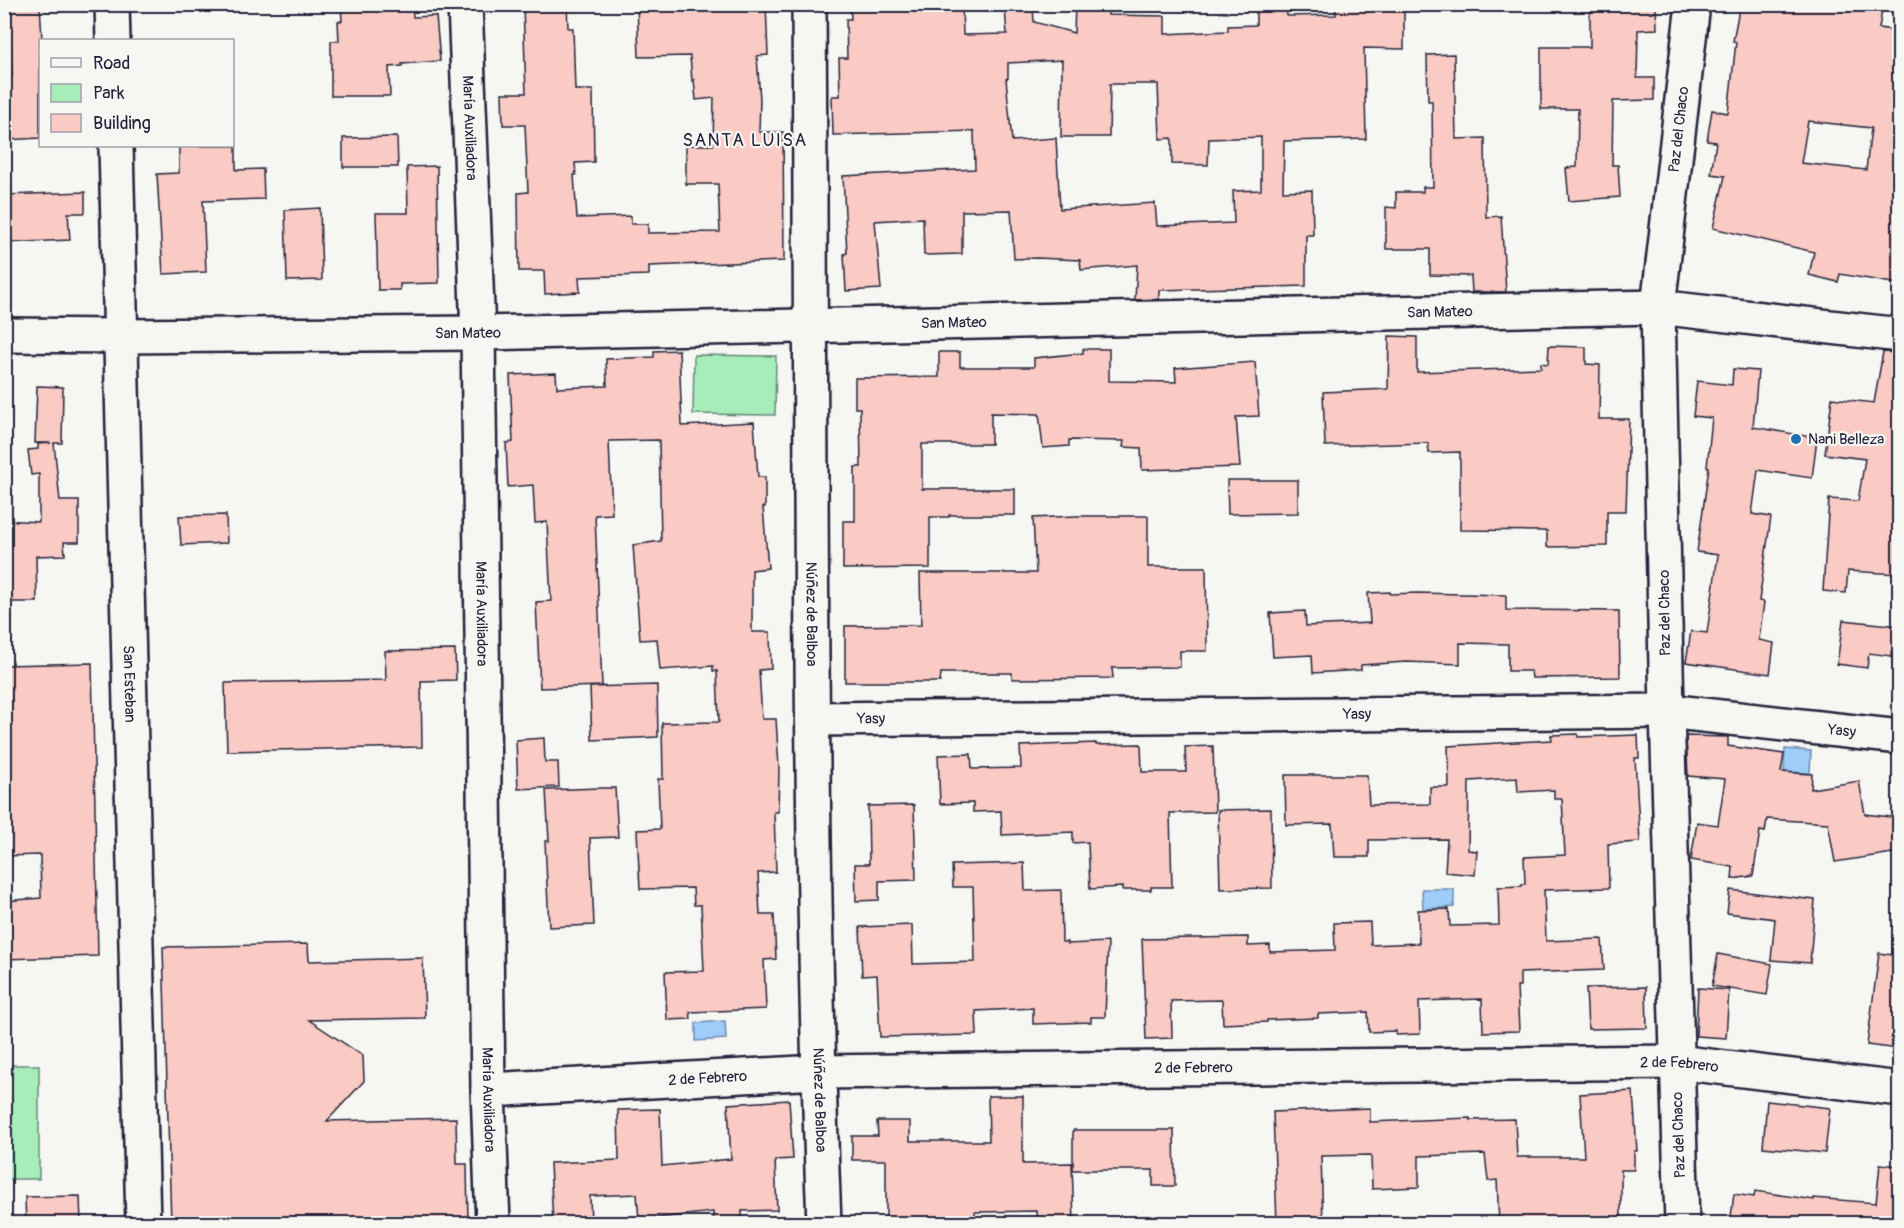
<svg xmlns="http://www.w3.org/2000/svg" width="1904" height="1228" viewBox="0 0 1904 1228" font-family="Pangolin,sans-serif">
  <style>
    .green { fill: #a6edba; stroke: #64887a; stroke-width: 1.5 }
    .water { fill: #9fcdfa; stroke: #6d89ae; stroke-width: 1.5 }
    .building { fill: #facac4; stroke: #22223b; stroke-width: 1.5; fill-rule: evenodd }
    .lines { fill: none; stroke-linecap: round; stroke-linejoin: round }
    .minor-casing { stroke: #22223b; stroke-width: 38 }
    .minor { stroke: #f6f6f2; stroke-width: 33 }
    .poi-dot { fill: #1f6fb2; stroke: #f6f6f2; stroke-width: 2 }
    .labels { text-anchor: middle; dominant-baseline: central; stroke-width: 4.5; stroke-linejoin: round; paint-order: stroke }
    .street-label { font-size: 15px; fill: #22223b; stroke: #f6f6f2 }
    .poi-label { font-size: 15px; fill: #22223b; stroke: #f6f6f2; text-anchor: start }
    .quarter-label { font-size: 18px; letter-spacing: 1.5px; fill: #22223b; stroke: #f6f6f2 }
  </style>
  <rect width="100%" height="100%" fill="#f6f6f2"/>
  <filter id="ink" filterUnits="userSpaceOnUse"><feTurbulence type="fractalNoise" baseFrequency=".0167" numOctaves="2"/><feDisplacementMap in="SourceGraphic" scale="12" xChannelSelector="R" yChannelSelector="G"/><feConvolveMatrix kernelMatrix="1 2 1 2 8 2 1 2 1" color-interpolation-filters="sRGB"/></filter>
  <g filter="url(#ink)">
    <!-- green -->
    <g class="green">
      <polygon points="694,355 776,356 775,415 693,414"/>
      <rect x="5" y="1065" width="34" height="114"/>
    </g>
    <!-- water -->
    <g class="water">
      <polygon points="1785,749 1811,751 1810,773 1784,772"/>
      <polygon points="1422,889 1454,889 1454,907 1423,909"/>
      <polygon points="725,1021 726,1039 696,1041 696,1023"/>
    </g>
    <!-- building -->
    <g class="building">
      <polygon points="8,4 40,4 42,40 40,40 40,138 6,140 4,76 12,76"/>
      <polygon points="341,4 412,4 413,17 436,16 440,61 402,64 402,66 389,67 390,96 331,96 331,41 339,41 338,21 342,21"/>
      <polygon points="523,4 567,4 568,28 573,28 575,90 593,90 594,162 575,163 576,175 574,175 577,218 631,216 631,224 648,224 648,233 720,232 718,184 686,184 686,145 713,145 714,98 696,100 694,80 692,81 690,56 639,57 637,4 766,4 768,55 757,56 760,100 759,132 783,132 784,261 649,266 649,275 579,277 580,292 545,294 544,271 519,271 518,193 528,192 525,125 503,125 502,93 526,93"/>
      <path d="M 850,4 L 962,4 L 963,35 L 1007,34 L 1005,9 L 1033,8 L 1034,22 L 1074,33 L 1075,4 L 1109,4 L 1108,15 L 1165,16 L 1165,34 L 1228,31 L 1228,26 L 1256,25 L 1256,7 L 1286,6 L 1287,16 L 1336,15 L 1335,4 L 1404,5 L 1404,49 L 1364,48 L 1366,139 L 1284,141 L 1283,191 L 1312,190 L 1313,235 L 1306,235 L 1306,286 L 1159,290 L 1159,299 L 1135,300 L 1137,265 L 1081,270 L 1080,260 L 1037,258 L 1014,259 L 1011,210 L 962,211 L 962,254 L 924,255 L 923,218 L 875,221 L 881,289 L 846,291 L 844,254 L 847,253 L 843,176 L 975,169 L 974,131 L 833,135 L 832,96 L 840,96 L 839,58 L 847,58 L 846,19 L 851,19 ZM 1062,60 L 1061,137 L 1109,137 L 1110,84 L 1158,84 L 1160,139 L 1172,138 L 1172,164 L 1208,165 L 1209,139 L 1261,137 L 1261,190 L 1233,191 L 1234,223 L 1157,226 L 1155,203 L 1060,209 L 1056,138 L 1012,141 L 1006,79 L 1008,78 L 1008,63 Z"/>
      <polygon points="1590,4 1656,4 1657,29 1638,30 1637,78 1654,78 1654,100 1613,101 1612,165 1618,165 1620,197 1569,201 1566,168 1577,167 1578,109 1541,109 1541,47 1590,47"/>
      <path d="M 1740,4 L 1883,4 L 1879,28 L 1899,31 L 1899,180 L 1896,201 L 1899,202 L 1899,284 L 1840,274 L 1838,282 L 1809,275 L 1814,252 L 1713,228 L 1725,176 L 1711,174 L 1716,142 L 1707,141 L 1712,110 L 1728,113 L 1736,42 L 1733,41 ZM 1808,121 L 1871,128 L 1866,170 L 1801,163 Z"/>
      <polygon points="1454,54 1456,139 1485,138 1486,217 1501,216 1506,292 1472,292 1471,276 1430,275 1430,249 1386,249 1386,207 1396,208 1396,192 1423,192 1423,187 1433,187 1432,101 1428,101 1427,55"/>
      <polygon points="397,137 398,167 343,167 343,138"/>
      <polygon points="179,146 236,146 236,170 263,169 264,199 203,201 206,272 163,274 157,174 179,173"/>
      <polygon points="437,166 439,283 400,284 400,290 378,290 376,213 408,213 407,167"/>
      <polygon points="85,192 85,213 68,213 70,240 4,243 4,195"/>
      <polygon points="320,208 322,280 287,281 285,210"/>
      <polygon points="1389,336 1417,337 1417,372 1541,368 1541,363 1548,364 1549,346 1586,347 1586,364 1600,365 1599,419 1629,419 1626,511 1607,511 1607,546 1547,547 1547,531 1460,530 1460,452 1429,453 1428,443 1325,446 1323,392 1388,389"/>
      <polygon points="1083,349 1109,349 1109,381 1176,382 1175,368 1255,362 1259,416 1236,417 1240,467 1142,470 1141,448 1123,447 1124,441 1069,440 1069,446 1043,448 1039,414 991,413 991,444 922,444 922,489 1015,489 1015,515 949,515 949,517 930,517 930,568 843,569 843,521 855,521 855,467 861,467 860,408 855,408 855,378 939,377 939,352 960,352 960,367 1034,367 1034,358 1083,353"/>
      <polygon points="679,350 682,426 754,422 758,477 765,477 765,507 763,507 768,568 752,570 752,632 770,632 771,669 759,670 762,719 776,719 779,768 778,812 774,812 776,872 758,873 760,915 774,915 776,959 764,960 766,1009 690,1012 691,1019 667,1020 665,972 704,971 701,905 694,905 693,888 640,889 637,830 660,829 658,779 663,779 662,723 719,722 717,671 713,671 713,666 660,670 657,639 640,640 633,545 661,541 659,440 609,441 612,514 595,515 602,686 540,688 536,602 551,601 547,522 535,523 533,485 508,487 506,443 513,442 510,375 556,373 557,388 607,386 606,359 654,357 654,351"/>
      <polygon points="1883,352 1899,353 1899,574 1848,571 1846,593 1823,591 1829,499 1858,501 1865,459 1825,454 1832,398 1874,403"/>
      <polygon points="1733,369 1758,371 1753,427 1817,438 1812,478 1758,470 1752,514 1771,517 1759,601 1764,602 1759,640 1774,643 1770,674 1686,662 1691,631 1707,633 1718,555 1697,552 1709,467 1707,467 1712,418 1693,416 1697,381 1732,385"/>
      <polygon points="37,386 63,387 62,443 54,443 60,501 79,501 79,542 64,542 65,555 36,556 37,602 4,602 4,520 39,522 39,474 31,475 28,450 38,449 38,444 51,443 35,443"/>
      <polygon points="1227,480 1298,480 1298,513 1228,514"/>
      <polygon points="226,515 227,543 181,545 179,516"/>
      <polygon points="1076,516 1148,516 1148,567 1206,567 1207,651 1180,651 1180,667 1112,668 1113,678 1012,679 1012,673 941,673 940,682 845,682 845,626 921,625 920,573 1036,573 1033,518"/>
      <polygon points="1390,592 1390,594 1417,593 1506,595 1506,610 1619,611 1620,677 1532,678 1531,671 1508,671 1508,644 1460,643 1460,664 1406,662 1361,665 1361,670 1313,673 1312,655 1273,657 1270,613 1305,611 1306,626 1370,623 1368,593"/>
      <polygon points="1843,620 1899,626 1899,657 1869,653 1867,668 1837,664"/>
      <polygon points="455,650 456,680 421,681 422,747 227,751 225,683 386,680 385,651"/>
      <polygon points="92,663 98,956 4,959 4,901 41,898 40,855 4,856 4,665"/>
      <polygon points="657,685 658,737 592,740 590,687"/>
      <polygon points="1578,734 1578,737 1638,735 1639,758 1635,758 1640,842 1608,844 1609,888 1544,890 1546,941 1602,939 1604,970 1520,973 1520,986 1517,986 1519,1031 1483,1032 1482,999 1419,1001 1420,1034 1396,1035 1396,1031 1369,1032 1368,1012 1318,1014 1318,1018 1267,1020 1267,1022 1223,1024 1222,1000 1171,1001 1172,1038 1146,1039 1142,939 1248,937 1248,946 1270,945 1270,952 1335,950 1334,923 1370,922 1371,945 1419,943 1418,910 1449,909 1450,926 1499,925 1498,887 1522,886 1522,884 1525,884 1524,857 1565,855 1562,799 1554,799 1554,790 1518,792 1517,778 1469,781 1468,850 1477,851 1475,875 1445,872 1447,839 1369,840 1369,857 1334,857 1332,824 1286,825 1285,775 1367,775 1369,805 1430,804 1430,787 1449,787 1448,746 1552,740 1551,735"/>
      <polygon points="1686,736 1728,737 1728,746 1784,754 1781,772 1812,774 1811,789 1859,781 1865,814 1899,818 1899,852 1835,862 1828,823 1767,819 1765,832 1760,831 1753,876 1732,879 1733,867 1691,860 1697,822 1718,825 1725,779 1688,776"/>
      <polygon points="544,738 545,762 558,762 559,787 518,789 516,740"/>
      <polygon points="1096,743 1096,745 1141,744 1142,772 1186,772 1185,747 1213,746 1215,812 1170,813 1172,887 1151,887 1151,890 1122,890 1122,887 1090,889 1088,842 1073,843 1073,832 1002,835 1001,811 973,812 973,803 940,804 938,755 971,754 972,769 1021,768 1020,746"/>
      <polygon points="600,788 615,788 618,837 590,838 594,925 549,927 545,841 549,841 546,790"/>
      <polygon points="914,805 916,880 879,881 879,900 856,901 855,864 869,864 868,806"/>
      <polygon points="1271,809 1272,888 1220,889 1218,810"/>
      <polygon points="1024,863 1025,891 1061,890 1062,942 1067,942 1067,944 1108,942 1105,1017 1091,1017 1091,1022 1033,1024 1033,1008 976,1011 977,1035 880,1037 877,975 862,976 860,927 912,925 913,964 975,962 973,887 953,887 952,865"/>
      <polygon points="1730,890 1815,900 1810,963 1771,960 1775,919 1727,913"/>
      <polygon points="308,944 309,961 423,958 425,1018 309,1020 363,1056 364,1081 327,1121 456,1118 457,1164 467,1164 468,1224 171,1224 163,947"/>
      <polygon points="1879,953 1899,956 1899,1049 1867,1045"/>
      <polygon points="1718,954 1772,964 1767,995 1712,986"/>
      <polygon points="1646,987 1647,1028 1588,1029 1586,988"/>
      <polygon points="1698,988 1729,990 1726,1038 1696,1036"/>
      <polygon points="1633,1091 1637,1151 1634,1151 1634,1170 1621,1170 1621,1224 1499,1224 1497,1180 1488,1181 1485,1154 1419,1156 1419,1187 1372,1189 1371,1155 1321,1156 1323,1224 1277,1224 1273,1112 1370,1108 1370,1122 1470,1118 1470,1120 1515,1119 1517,1157 1584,1157 1580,1094"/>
      <polygon points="988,1096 1023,1096 1023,1164 1072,1163 1074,1224 1038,1224 1037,1211 975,1212 975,1216 953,1217 953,1224 886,1224 886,1160 852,1160 852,1136 878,1136 877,1121 910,1121 910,1141 989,1141"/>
      <polygon points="789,1100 793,1159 775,1160 777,1210 742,1211 742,1224 714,1224 713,1212 639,1220 637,1194 590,1196 591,1224 553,1224 550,1163 619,1160 618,1110 660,1109 662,1166 731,1159 728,1104"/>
      <polygon points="1767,1101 1830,1108 1825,1153 1763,1147"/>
      <polygon points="1073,1130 1174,1130 1175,1186 1153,1186 1153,1170 1073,1170"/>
      <polygon points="1880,1164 1899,1166 1899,1224 1730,1224 1734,1194 1754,1197 1755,1191 1814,1200 1814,1198 1876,1203"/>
      <polygon points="80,1196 81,1224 26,1224 25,1197"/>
    </g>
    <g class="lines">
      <!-- minor casing -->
      <g class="minor-casing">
        <g id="minor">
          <polyline points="112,4 113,40"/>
          <path id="s1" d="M 465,4 L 478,333 L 488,1090 L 493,1224"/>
          <path id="s2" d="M 809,4 C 812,411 808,818 824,1224"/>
          <path id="s3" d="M 116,146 L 143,1224"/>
          <path id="s4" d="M 4,335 L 122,336 L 478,333 L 1658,307 L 1900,335"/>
          <path id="s5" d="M 814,719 L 1667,711 L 1900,737"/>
          <path id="s6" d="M 488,1090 L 818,1072 L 1677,1062 L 1900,1089"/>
          <path id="s7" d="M 1682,1224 L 1667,711 L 1658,307 L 1693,4"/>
        </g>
      </g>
      <!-- minor -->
      <use href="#minor" class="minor"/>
    </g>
  </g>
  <!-- markers -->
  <circle class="poi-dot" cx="1796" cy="439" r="6"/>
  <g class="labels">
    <!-- street labels -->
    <g class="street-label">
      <text stroke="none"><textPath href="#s1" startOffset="124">María Auxiliadora</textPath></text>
      <text stroke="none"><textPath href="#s7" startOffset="1096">Paz del Chaco</textPath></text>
      <text stroke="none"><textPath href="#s4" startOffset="1436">San Mateo</textPath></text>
      <text stroke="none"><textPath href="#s4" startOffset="950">San Mateo</textPath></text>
      <text stroke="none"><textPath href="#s4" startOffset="464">San Mateo</textPath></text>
      <text transform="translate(1665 613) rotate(-91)">Paz del Chaco</text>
      <text stroke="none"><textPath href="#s1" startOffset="610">María Auxiliadora</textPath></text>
      <text stroke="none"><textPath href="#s2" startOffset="610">Núñez de Balboa</textPath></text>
      <text stroke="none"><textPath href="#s3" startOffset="538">San Esteban</textPath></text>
      <text stroke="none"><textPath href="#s5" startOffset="543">Yasy</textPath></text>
      <text stroke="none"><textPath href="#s5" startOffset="57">Yasy</textPath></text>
      <text stroke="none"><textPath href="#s5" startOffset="1029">Yasy</textPath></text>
      <text stroke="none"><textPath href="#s6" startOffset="1192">2 de Febrero</textPath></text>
      <text stroke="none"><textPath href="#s6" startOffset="706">2 de Febrero</textPath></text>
      <text stroke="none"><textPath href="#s6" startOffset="220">2 de Febrero</textPath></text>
      <text stroke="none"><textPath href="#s1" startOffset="1096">María Auxiliadora</textPath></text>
      <text stroke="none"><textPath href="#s2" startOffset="1096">Núñez de Balboa</textPath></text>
      <text transform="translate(1679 1135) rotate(-92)">Paz del Chaco</text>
    </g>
    <!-- poi labels -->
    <g class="poi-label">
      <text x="1808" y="439">Nani Belleza</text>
    </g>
    <!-- quarter labels -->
    <g class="quarter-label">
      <text x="745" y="140">SANTA LUISA</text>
    </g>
  </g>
  <!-- margin -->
  <rect width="1904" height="1228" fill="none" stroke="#f6f6f2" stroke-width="24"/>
  <rect x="12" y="12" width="1880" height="1204" fill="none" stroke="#22223b" stroke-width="2" filter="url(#ink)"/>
  <!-- legend -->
  <rect x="39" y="39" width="195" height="108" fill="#f6f6f2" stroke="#a1a1a9" stroke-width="1.5"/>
  <rect x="51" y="58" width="30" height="9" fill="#f6f6f2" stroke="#a1a1a9" stroke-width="1.5"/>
  <text x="93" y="69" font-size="18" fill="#22223b">Road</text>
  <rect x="51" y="84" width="30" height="18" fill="#a6edba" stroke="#a1a1a9" stroke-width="1.5"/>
  <text x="93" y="99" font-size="18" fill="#22223b">Park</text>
  <rect x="51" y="114" width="30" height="18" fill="#facac4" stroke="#a1a1a9" stroke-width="1.5"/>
  <text x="93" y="129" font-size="18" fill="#22223b">Building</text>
</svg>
